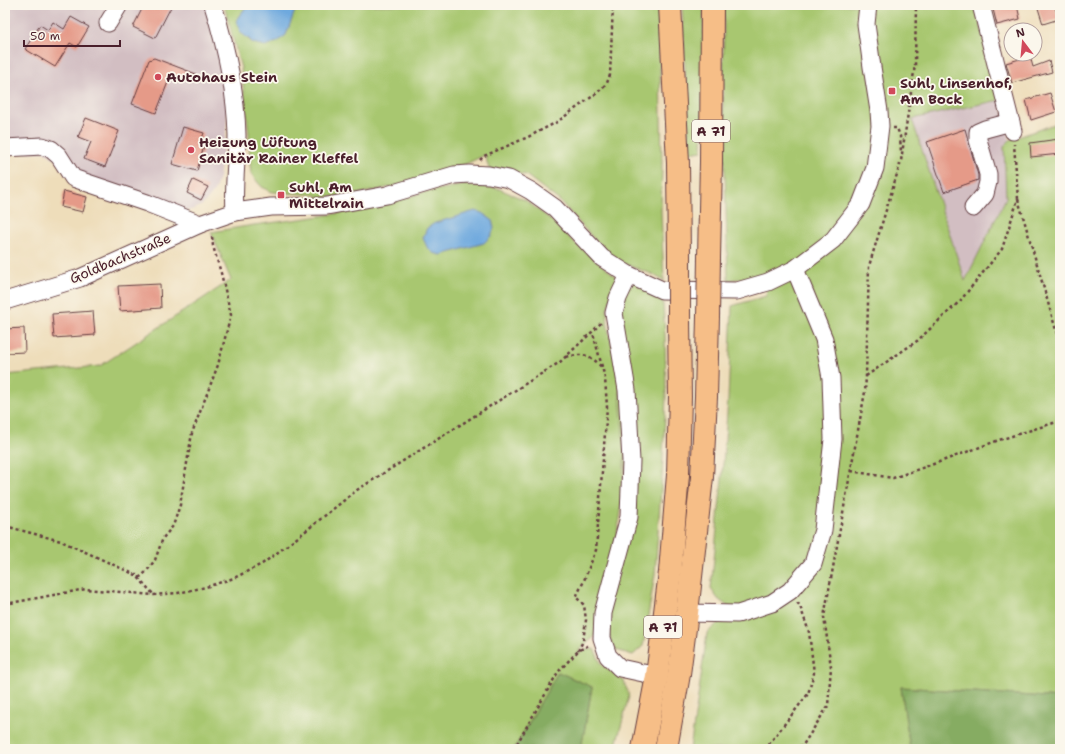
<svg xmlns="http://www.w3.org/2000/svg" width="1065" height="754" viewBox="0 0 1065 754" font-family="'Shantell Sans',sans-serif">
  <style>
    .industrial { fill: #d2bec2 }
    .green { fill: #a8c76f; stroke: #79734d }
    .forest { fill: #86ac62; stroke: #686646 }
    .water { fill: #6ea9de; stroke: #5c6484 }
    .building { fill: #e59a88 }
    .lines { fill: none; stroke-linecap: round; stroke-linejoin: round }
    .minor-casing { stroke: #633c40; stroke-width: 19 }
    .highway-casing { stroke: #633c40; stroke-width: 24 }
    .path { stroke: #633c40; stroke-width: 2.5; stroke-dasharray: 3 3; stroke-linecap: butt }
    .minor { stroke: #fff; stroke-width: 17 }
    .highway { stroke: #f6be87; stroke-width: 22 }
    .highway-bridge-casing { stroke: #633c40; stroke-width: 24; stroke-linecap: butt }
    .highway-bridge { stroke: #f6be87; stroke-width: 22 }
    .poi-dot { fill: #d1495b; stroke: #fbf7ec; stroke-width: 1.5 }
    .labels { text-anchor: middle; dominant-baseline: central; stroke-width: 3.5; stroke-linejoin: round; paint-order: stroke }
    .shield { fill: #fbf7ec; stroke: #7f6065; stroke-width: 1 }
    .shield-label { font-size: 13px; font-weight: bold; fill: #4a1f2b }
    .poi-label { font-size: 14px; font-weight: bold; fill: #4a1f2b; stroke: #fbf7ec; text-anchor: start }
    .street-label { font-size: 14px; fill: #4a1f2b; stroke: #fbf7ec }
  </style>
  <rect width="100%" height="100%" fill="#fbf7ec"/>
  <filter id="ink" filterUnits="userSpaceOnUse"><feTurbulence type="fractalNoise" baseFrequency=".025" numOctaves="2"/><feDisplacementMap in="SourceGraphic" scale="8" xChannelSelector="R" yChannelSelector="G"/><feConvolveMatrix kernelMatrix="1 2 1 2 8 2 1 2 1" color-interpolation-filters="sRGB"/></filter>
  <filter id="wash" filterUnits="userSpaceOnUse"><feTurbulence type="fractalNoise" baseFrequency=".012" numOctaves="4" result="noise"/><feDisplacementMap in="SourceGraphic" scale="16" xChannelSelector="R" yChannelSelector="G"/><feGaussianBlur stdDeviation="0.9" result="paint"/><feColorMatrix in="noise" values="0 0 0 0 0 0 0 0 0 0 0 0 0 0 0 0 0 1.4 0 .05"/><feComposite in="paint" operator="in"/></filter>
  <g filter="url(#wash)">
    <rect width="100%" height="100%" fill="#eeddba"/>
    <!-- industrial -->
    <g class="industrial">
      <polygon points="5,5 219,5 221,61 227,101 227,120 225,143 219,177 215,190 209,198 201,206 194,209 179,213 70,170 45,152 5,153"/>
      <polygon points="1000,100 1010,140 1004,146 1006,198 965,281 912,118"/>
    </g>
    <!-- green -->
    <g class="green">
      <polygon points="224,5 248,5 238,17 241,33 253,43 285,35 296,8 296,5 658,5 660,70 662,162 661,211 664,281 652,274 617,261 595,240 561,202 526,175 489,169 485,155 455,169 404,184 358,194 318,198 317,195 272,192 262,187 254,178 251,172 250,165 249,134 241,68"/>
      <polygon points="682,5 704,5 702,151 689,153"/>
      <polygon points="724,5 975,5 1000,100 912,119 965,281 1006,198 1004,146 1010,140 1060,122 1060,698 901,687 910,749 690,749 700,683 707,633 718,623 738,614 718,599 711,589 722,478 728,400 732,306 766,296 768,282 757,277 728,280 723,105"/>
      <polygon points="465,185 497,188 525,200 550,219 576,244 618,278 607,310 608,328 618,373 625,440 623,494 620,518 596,635 578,651 594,649 602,665 624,681 629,696 615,749 581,749 592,687 558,672 514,749 5,749 5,375 100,366 231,280 211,232 254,225 308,218 377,207 424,192"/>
      <polygon points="629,275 662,290 665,335 666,397 662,475 655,574 643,646 633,655 616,650 608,635 603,613 629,517 614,313"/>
    </g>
    <!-- forest -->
    <g class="forest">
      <polygon points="558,672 592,687 581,749 514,749"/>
      <polygon points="901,687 1060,698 1060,749 910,749"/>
    </g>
    <!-- water -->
    <g class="water">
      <polygon points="248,5 296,5 296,8 286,35 277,42 265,46 253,43 249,39 241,33 237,24 238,17"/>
      <polygon points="475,211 482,213 492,220 494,228 491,236 484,243 441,255 433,253 427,247 423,238 427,228 435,223"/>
    </g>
    <g id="blocks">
      <!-- building -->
      <g class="building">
        <polygon points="144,5 172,5 155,38 133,27"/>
        <polygon points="992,5 1017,5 1020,19 997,25"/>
        <polygon points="1037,5 1054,5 1059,19 1043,24"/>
        <polygon points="71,17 89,27 77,47 70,43 55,67 25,49 40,25 48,30 53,22 64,29"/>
        <polygon points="1030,56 1033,67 1049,61 1052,72 1012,83 1006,63"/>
        <polygon points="154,58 196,74 180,81 170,77 156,113 132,104 149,60"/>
        <polygon points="1050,93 1056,112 1031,120 1026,100"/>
        <polygon points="86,118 119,131 105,167 84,159 91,142 78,137"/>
        <polygon points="183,127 204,133 201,141 205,142 197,171 172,164"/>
        <polygon points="965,129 978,175 978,180 944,192 927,142"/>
        <polygon points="1059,139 1060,154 1031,157 1030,143"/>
        <polygon points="193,180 208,187 201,200 187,193"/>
        <polygon points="64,191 87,197 83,212 61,207"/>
        <polygon points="160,284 161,308 120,311 118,286"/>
        <polygon points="93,311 95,335 54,338 52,314"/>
        <polygon points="24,328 25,352 5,353 5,329"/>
      </g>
    </g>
  </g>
  <g filter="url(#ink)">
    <use href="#blocks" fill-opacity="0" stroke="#633c40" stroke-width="1"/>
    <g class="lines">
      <!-- minor casing -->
      <g class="minor-casing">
        <g id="minor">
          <path d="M 213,5 C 226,47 236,90 237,135 C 237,161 233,186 235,212"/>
          <polyline points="981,5 1013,131"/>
          <polyline points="108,23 119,5"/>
          <polyline points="5,148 42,146 51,149 59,156 73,178 147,203 200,224"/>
          <polyline points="973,208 985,194 988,182 988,174 978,140 978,132 985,129 1011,122"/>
          <polyline points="629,275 618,298 614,313 627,390 631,461 629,517 603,613 602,638 608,656 620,668 657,676"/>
          <polyline points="5,301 80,278 200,224 235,212 271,207 327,206 387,195 454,175 469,174 489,175 509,179 531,191 555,208 602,258 629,275 662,290 737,291 768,282 795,269 833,240 861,204 875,168 880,126 879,111 872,67 866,24 868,5"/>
          <polyline points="687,613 738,614 772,603 790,591 813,564 823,530 833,439 831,378 824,339 795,269"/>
        </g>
      </g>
      <!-- highway casing -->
      <g class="highway-casing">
        <g id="highway">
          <polyline points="670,5 678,163 679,256"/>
          <polyline points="709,258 711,162 712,5"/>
          <polyline points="643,749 657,676 670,572 678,475 680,397 679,320"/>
          <polyline points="666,749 679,674 687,613 702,477 706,397 708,317"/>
        </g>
      </g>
      <!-- path -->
      <g class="path">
        <polyline points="893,128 897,128 900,136 901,152"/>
        <polyline points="480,160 484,156 528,137 557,122 597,93 607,83 610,75 613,5"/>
        <polyline points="1018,199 1058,337 1060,341"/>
        <path d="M 566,357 C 583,353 591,354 602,368"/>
        <polyline points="866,376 917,341 960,301 1002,249 1018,199 1014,144"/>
        <polyline points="851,471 893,478 945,460 999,440 1060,421"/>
        <polyline points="5,526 61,541 136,575 154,595"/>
        <polyline points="139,578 146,572 155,560 163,538 173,526 180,505 192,433 218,365 231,315 221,273 213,246 212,237 213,235"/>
        <polyline points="5,604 86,589 154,595 178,593 206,587 234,578 262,564 293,541 357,490 560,362 592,332 601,323"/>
        <polyline points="578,651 583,641 586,620 584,605 576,597 583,583 596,550 607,407 605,378 593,333"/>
        <polyline points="514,749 558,672 578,651 589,645"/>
        <polyline points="765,749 808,694 814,673 809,632 800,606 797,602"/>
        <polyline points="778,749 781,748 787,749"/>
        <polyline points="793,749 803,745 828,706 831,667 824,617 865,392 866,376 869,266 901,161 915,65 916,5"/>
      </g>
      <!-- minor -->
      <use href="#minor" class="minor"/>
      <!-- highway -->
      <use href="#highway" class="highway"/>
      <!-- highway-bridge casing -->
      <g class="highway-bridge-casing">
        <g id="highway-bridge">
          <polyline points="679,256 679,320"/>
          <polyline points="708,317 709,258"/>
        </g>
      </g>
      <!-- highway-bridge -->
      <use href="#highway-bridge" class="highway-bridge"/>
    </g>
  </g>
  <!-- markers -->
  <g class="poi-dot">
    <circle cx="158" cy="77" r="4"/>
    <rect x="888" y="87" width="8" height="8" rx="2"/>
    <circle cx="191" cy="150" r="4"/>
    <rect x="277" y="191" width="8" height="8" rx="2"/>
  </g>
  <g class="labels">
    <!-- shield labels -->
    <g class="shield">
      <rect x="692" y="120" width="38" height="22" rx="3"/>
      <rect x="644" y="616" width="38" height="22" rx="3"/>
    </g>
    <g class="shield-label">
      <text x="711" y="131">A 71</text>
      <text x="663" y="627">A 71</text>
    </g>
    <!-- poi labels -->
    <g class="poi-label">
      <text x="166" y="77">Autohaus Stein</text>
      <text x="900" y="83">Suhl, Linsenhof,<tspan x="900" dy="16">Am Bock</tspan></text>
      <text x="199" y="142">Heizung Lüftung<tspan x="199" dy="16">Sanitär Rainer Kleffel</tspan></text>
      <text x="289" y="187">Suhl, Am<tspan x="289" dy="16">Mittelrain</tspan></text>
    </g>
    <!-- street labels -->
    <g class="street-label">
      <text transform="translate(120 258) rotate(-23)">Goldbachstraße</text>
    </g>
  </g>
  <!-- margin -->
  <rect width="1065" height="754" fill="none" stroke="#fbf7ec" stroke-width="20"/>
  <!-- north arrow -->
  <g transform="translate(1023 42) rotate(344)"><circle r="19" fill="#fbf7ec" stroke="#b4a19f"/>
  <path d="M0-3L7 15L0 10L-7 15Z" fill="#d1495b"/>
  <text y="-6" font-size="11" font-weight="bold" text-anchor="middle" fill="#4a1f2b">N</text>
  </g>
  <!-- scale -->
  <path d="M24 40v6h96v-6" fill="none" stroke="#4a1f2b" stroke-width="2"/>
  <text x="30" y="40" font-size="12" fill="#4a1f2b" stroke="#fbf7ec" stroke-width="3" paint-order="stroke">50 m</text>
</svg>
